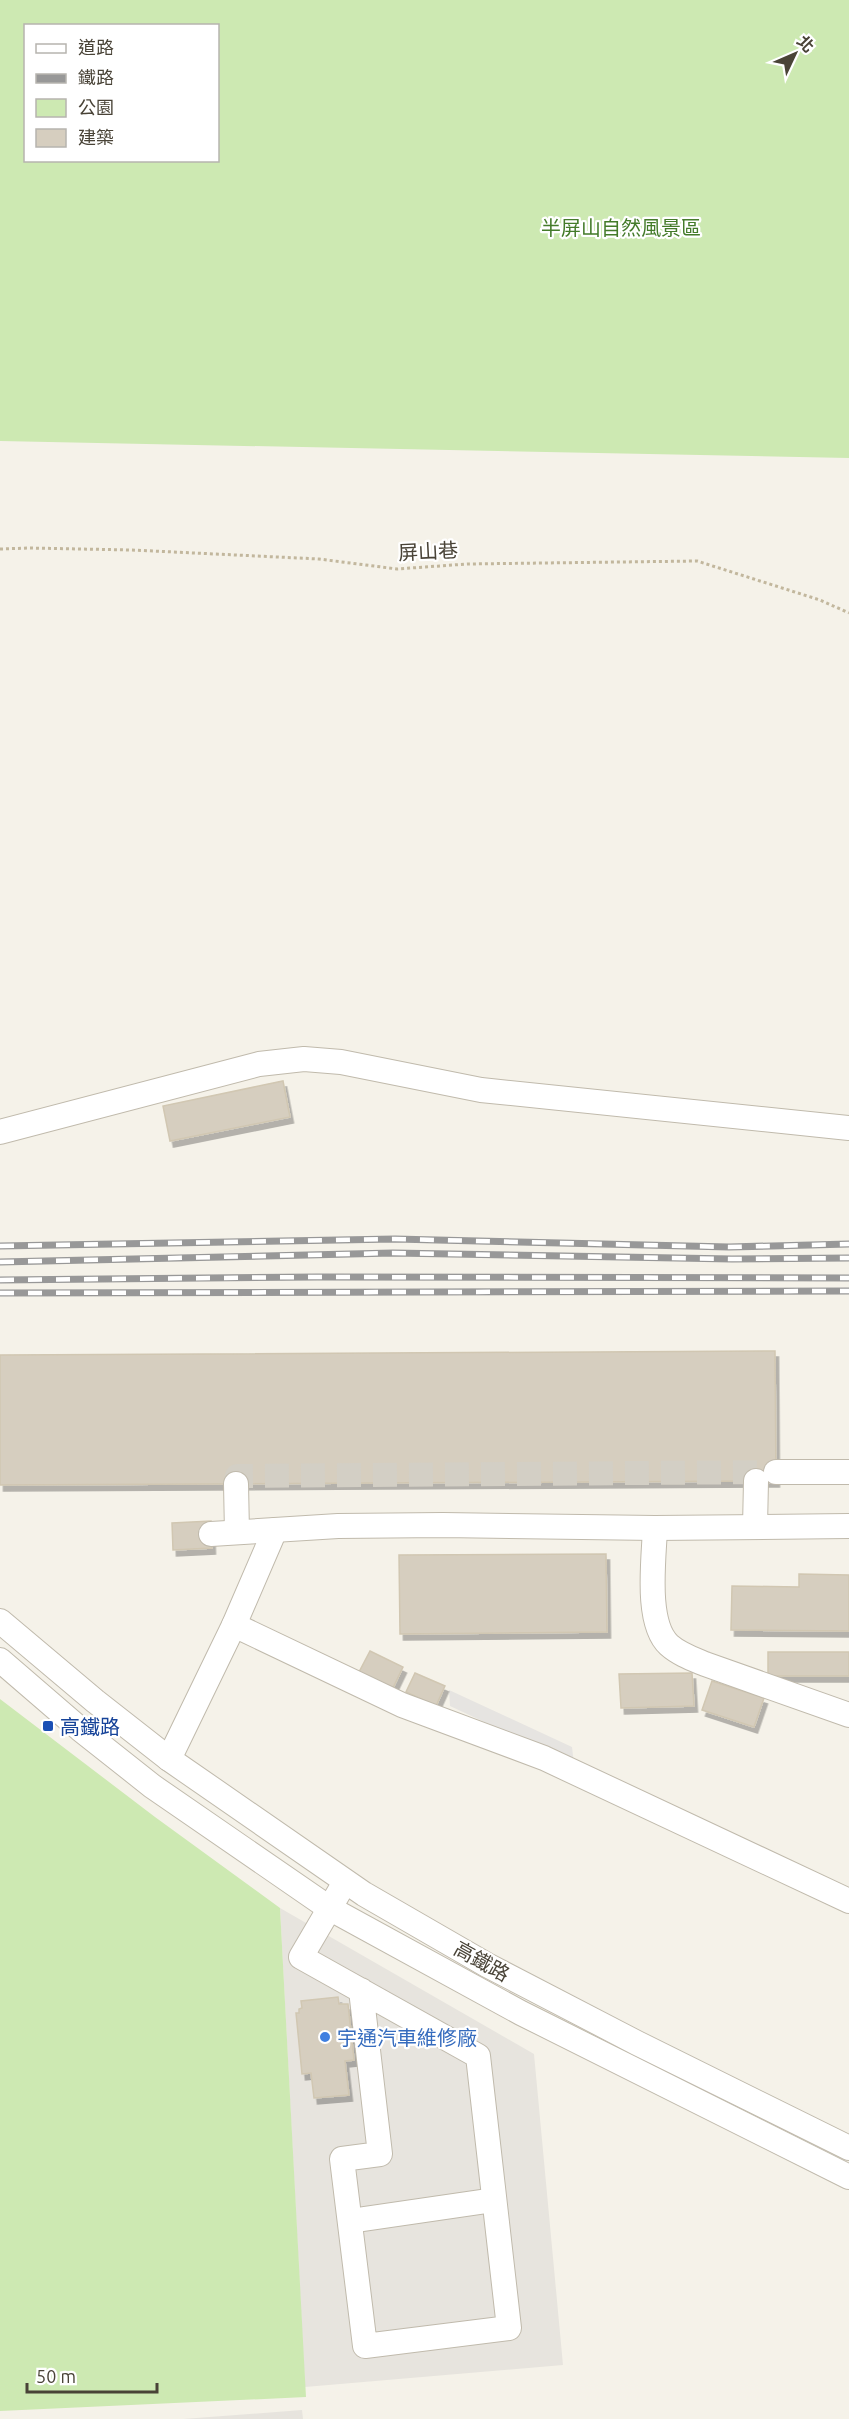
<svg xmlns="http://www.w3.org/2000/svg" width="849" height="2419" viewBox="0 0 849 2419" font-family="Ubuntu,'Noto Sans TC',sans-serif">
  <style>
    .industrial { fill: #e7e4de }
    .green { fill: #cde9b2; fill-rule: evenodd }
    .parking { fill: #e6e4e1 }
    .building { fill: #d6cebf; stroke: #d1c7b2; stroke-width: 1.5; filter: url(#shadow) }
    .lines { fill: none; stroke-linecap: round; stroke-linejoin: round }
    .minor-tunnel { stroke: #d3cfc5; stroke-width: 24; stroke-dasharray: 24 12; stroke-linecap: butt }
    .minor-casing { stroke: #c0baac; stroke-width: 26 }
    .path { stroke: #c2b79d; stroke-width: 3; stroke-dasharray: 3 3; stroke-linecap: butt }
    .minor { stroke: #fff; stroke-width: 24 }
    .rail-casing { stroke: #989898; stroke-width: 7 }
    .rail { stroke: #fff; stroke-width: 4.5; stroke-dasharray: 14; stroke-linecap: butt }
    .transit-dot { fill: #1a4fb4; stroke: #fff; stroke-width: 2 }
    .shop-dot { fill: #3f7fe0; stroke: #fff; stroke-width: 2 }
    .labels { text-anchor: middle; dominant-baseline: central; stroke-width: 4.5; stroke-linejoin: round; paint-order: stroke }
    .park-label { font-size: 20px; fill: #447b2a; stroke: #fff }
    .street-label { font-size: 20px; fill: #494337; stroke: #fff }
    .transit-label { font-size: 20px; fill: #164399; stroke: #fff; text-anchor: start }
    .shop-label { font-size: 20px; fill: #366cbe; stroke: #fff; text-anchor: start }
  </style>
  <defs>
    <filter id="shadow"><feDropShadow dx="3.5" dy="6" stdDeviation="0" flood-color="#0004"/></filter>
  </defs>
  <rect width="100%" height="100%" fill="#f5f2e9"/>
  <!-- industrial -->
  <g class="industrial">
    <polygon points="280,1908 534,2054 563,2365 305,2387"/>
    <polygon points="302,2410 303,2419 183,2419"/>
  </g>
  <!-- green -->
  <g class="green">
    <path d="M 0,0 L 849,0 L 849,458 L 0,441 ZM 26,26 L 218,26 L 218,160 L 26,160 Z"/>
    <polygon points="0,1699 155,1817 280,1908 306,2397 0,2411"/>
  </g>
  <!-- parking -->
  <polygon class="parking" points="449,1690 572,1747 574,1764 450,1706"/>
  <!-- building -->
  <g class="building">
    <polygon points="283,1081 290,1117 170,1141 163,1106"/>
    <polygon points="775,1351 776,1481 0,1485 0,1355"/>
    <polygon points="211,1521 212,1548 173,1550 172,1523"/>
    <polygon points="606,1554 607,1632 400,1634 399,1555"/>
    <polygon points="799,1574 849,1575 849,1631 731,1630 732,1586 799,1587"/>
    <polygon points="370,1651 403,1667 392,1690 358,1674"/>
    <rect x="768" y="1652" width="81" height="24"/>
    <polygon points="415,1673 445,1686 436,1706 406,1692"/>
    <polygon points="692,1673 694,1706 621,1708 619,1674"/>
    <polygon points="712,1681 764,1698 754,1727 702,1710"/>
    <polygon points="338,1997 339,2004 348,2004 354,2060 345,2061 349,2095 314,2098 311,2073 302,2074 296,2013 299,2013 299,2009 302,2008 301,2001"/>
  </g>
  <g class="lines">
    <!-- minor-tunnel -->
    <polyline class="minor-tunnel" points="236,1484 237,1476 776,1472"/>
    <!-- minor casing -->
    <g class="minor-casing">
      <g id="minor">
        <polyline points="0,1132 259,1064 304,1059 341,1062 481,1090 849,1128"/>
        <polyline points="776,1472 849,1472"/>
        <polyline points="236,1484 237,1532"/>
        <polyline points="755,1527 756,1481"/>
        <path d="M 655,1528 C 654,1558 645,1623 669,1645 C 679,1654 693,1659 705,1664 L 849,1715"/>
        <polyline points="211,1534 338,1526 443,1525 655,1528 849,1526"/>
        <polyline points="0,1621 95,1701 169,1759 364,1894 487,1965 637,2043 849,2148"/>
        <polyline points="234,1625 402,1705 544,1758 849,1901"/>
        <polyline points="0,1660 80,1729 152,1786 329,1908 521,2013 849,2177"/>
        <polyline points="169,1759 234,1625 275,1530"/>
        <polyline points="345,1882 301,1957 478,2056 509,2328 365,2346 342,2159 380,2154 361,1990"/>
        <polyline points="350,2221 494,2200"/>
      </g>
    </g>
    <!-- path -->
    <polyline class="path" points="0,549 29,548 132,550 319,559 397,569 467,564 697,561 820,600 849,613"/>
    <!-- minor -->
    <use href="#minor" class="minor"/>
    <!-- rail casing -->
    <g class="rail-casing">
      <g id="rail">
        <polyline points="0,1246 395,1239 729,1247 849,1244"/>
        <polyline points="0,1262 393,1253 732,1259 849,1258"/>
        <polyline points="0,1280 317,1277 849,1278"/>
        <polyline points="0,1293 849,1291"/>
      </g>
    </g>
    <!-- rail -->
    <use href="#rail" class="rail"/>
  </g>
  <!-- markers -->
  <rect class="transit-dot" x="42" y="1720" width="12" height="12" rx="3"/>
  <circle class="shop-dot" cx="325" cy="2037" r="6"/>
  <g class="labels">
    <!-- park labels -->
    <g class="park-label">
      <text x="621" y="227">半屏山自然風景區</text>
    </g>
    <!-- street labels -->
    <g class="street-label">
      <text transform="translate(428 551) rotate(-3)">屏山巷</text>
      <text transform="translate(482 1961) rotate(29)">高鐵路</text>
    </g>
    <!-- transit labels -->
    <g class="transit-label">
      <text x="60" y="1726">高鐵路</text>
    </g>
    <!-- shop labels -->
    <g class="shop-label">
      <text x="337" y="2037">宇通汽車維修廠</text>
    </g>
  </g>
  <!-- legend -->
  <rect x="24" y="24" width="195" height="138" fill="#ffffff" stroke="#b6b4af" stroke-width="1.5"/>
  <rect x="36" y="44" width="30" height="9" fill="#ffffff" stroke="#b6b4af" stroke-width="1.5"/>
  <text x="78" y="54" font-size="18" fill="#494337">道路</text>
  <rect x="36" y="74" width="30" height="9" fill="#989898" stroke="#b6b4af" stroke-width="1.5"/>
  <text x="78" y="84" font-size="18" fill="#494337">鐵路</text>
  <rect x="36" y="99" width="30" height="18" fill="#cde9b2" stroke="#b6b4af" stroke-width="1.5"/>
  <text x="78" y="114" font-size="18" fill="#494337">公園</text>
  <rect x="36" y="129" width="30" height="18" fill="#d6cebf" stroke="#b6b4af" stroke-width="1.5"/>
  <text x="78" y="144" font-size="18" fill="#494337">建築</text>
  <!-- north arrow -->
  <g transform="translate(795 54) rotate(46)" stroke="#ffffff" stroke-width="4.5" paint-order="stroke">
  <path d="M0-4.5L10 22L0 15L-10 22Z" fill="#494337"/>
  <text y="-9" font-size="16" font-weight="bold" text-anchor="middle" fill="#494337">北</text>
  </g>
  <!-- scale -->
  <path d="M27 2383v9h130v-9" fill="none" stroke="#494337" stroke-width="3"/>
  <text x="36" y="2383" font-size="18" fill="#494337" stroke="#ffffff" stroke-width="4.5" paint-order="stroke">50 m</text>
</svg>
